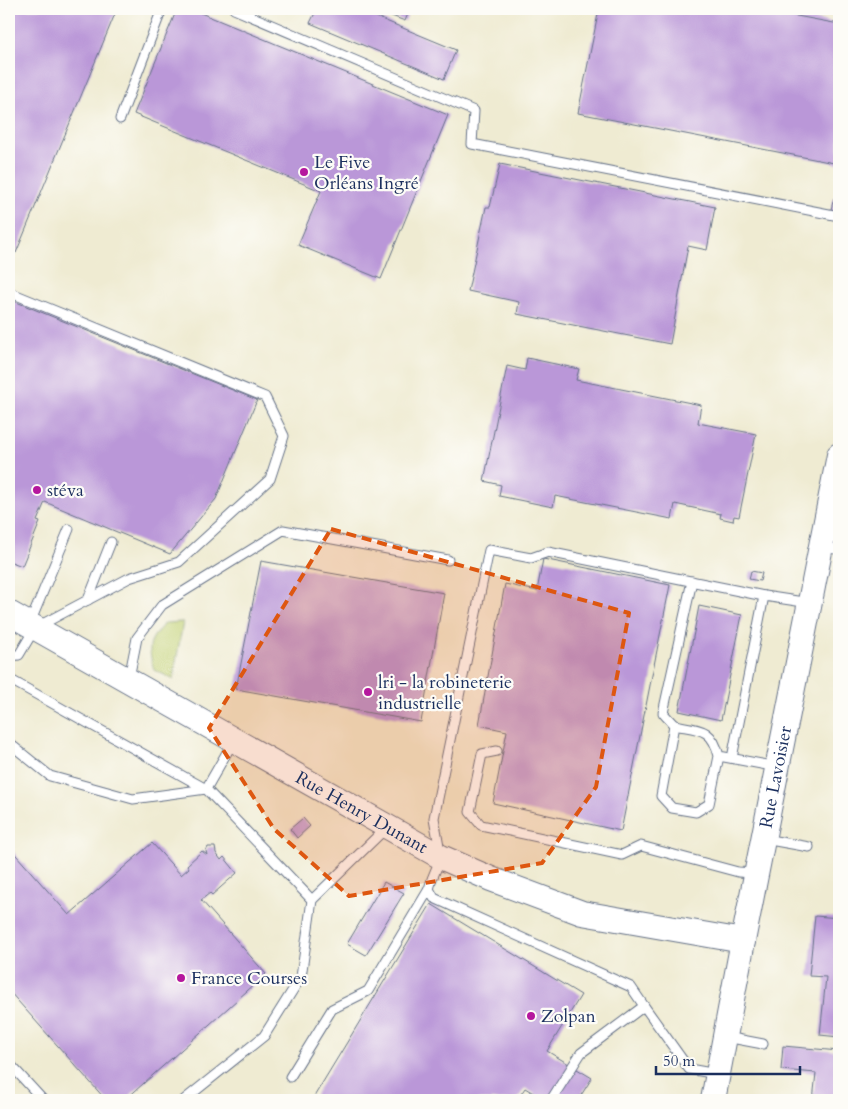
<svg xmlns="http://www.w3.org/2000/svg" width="848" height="1109" viewBox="0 0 848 1109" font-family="Cardo,serif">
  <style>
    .green { fill: #c1d073; stroke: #6e8068 }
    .building { fill: #ba97d8 }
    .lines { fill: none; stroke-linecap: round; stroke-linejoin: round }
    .service-casing { stroke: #657187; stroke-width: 11 }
    .tertiary-casing { stroke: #657187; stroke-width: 26 }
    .service { stroke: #fff; stroke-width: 9 }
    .tertiary { stroke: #fff; stroke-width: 24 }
    .marked { fill: #de5710; fill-opacity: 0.2; stroke: #de5710; stroke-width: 4; stroke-dasharray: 10 6; stroke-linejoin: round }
    .poi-dot { fill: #b5179e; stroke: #fdfcf7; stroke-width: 2 }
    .labels { text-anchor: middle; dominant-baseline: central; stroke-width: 4.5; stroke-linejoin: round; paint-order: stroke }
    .poi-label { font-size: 18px; fill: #1b2f5e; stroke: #fdfcf7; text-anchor: start }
    .street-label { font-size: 18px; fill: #1b2f5e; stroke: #fdfcf7 }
  </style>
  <rect width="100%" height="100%" fill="#fdfcf7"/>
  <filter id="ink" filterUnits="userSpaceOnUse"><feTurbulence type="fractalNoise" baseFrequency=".02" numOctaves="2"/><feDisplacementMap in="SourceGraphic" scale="10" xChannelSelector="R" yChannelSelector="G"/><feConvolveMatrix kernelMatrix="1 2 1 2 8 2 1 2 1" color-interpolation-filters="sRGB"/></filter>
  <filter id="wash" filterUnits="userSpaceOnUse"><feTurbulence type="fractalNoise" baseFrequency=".0096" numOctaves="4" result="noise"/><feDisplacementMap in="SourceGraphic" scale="20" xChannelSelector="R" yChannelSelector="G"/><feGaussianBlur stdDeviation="1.12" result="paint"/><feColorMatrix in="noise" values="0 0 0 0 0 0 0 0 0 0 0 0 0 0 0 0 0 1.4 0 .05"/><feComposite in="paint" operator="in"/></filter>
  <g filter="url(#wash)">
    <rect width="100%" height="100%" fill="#efebd2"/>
    <!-- green -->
    <path class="green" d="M 183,622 L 173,679 L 154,670 C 147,646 148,641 165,623 Z"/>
    <g id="blocks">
      <!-- building -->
      <g class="building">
        <polygon points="9,9 117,9 16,253 9,250"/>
        <polygon points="177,9 191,9 448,115 381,279 298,245 321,191 134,114"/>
        <polygon points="317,9 357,9 456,50 444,79 310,23"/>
        <polygon points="391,9 410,9 405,21 389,15"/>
        <polygon points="599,9 760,9 839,24 839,164 578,113"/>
        <polygon points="500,164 715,207 707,250 688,246 670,344 517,314 519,302 468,291 486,207 490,207"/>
        <polygon points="834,198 839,199 839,214 830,213"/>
        <polygon points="9,299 257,400 216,499 170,554 45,502 37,521 40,522 22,566 9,561 9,494 11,488 9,487"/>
        <polygon points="527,358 579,369 576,380 701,405 698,423 756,434 739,517 734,516 733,521 720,518 721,514 675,504 672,519 555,496 553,507 499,496 501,485 484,481 507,366 525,370"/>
        <polygon points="543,559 670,585 621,831 493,803 507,731 479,725 505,584 537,591"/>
        <polygon points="261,561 444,593 421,722 236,689"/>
        <polygon points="751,571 762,573 760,581 749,579"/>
        <polygon points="699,606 742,615 721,720 679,711"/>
        <polygon points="303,818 310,826 297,838 290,829"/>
        <polygon points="152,843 181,875 189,868 187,865 202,851 207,855 206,851 208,847 215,847 216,853 221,860 224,857 237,873 212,895 210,893 201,900 266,974 125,1100 106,1100 9,991 9,847 69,915"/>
        <polygon points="384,882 404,893 366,955 347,944"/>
        <polygon points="431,904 581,995 547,1051 592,1078 578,1100 545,1100 525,1088 517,1100 312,1100"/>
        <polygon points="815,916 839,918 839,1037 820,1035 826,977 809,976"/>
        <polygon points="783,1046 839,1051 839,1100 813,1100 816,1073 781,1070"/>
      </g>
    </g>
  </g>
  <g filter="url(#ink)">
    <use href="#blocks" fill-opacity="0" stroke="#657187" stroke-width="1"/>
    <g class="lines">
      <!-- service casing -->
      <g class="service-casing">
        <g id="service">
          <polyline points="234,9 474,111 472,144 839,216"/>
          <polyline points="120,119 162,9"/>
          <polyline points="9,292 265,397 284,436 270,479 179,562 129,578 35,628 19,655 9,656"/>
          <polyline points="822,546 839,550"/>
          <polyline points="88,600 111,542"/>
          <polyline points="30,623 69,529"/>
          <polyline points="129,678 137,638 162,605 283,530 448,560"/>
          <polyline points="9,679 206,789 133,799 50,776 9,743"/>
          <polyline points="674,725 663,713 692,581"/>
          <polyline points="234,740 206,789 312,900"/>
          <polyline points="497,751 482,754 470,812 481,825 622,855 641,846 738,872 754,873"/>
          <path d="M 719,756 C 712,727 699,730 674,725 L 661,796 L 672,808 L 696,812 L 709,804 L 719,756 L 777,767"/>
          <polyline points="732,758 764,596"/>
          <polyline points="764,839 809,847"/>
          <polyline points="644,1006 631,987 434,898 429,889 432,879 441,857 434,818 489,550 531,558 548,552 764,596 810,603"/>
          <polyline points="726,1037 763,1044"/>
          <polyline points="9,1063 43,1100"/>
          <polyline points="290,1077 332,1009 368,991 429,889"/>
          <polyline points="184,1100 264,1036 301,977 312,900 387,827"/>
          <polyline points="551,1100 581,1053 644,1006 689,1069 717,1074"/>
        </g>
      </g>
      <!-- tertiary casing -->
      <g class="tertiary-casing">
        <g id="tertiary">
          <path id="s1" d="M 9,613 L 441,857 L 491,879 L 582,913 L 743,941"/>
          <path id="s2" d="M 713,1100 L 743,941 L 839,455"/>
        </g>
      </g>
      <!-- service -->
      <use href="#service" class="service"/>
      <!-- tertiary -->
      <use href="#tertiary" class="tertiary"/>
    </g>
  </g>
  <!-- marked area -->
  <path class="marked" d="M 331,529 L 629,613 L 596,787 L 542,863 L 349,896 L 274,829 L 209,728 Z"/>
  <!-- markers -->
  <g class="poi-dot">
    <circle cx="304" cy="172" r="5"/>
    <circle cx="37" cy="490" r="5"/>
    <circle cx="368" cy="692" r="5"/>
    <circle cx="181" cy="978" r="5"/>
    <circle cx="531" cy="1016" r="5"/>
  </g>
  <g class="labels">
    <!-- poi labels -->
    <g class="poi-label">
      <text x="314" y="162">Le Five<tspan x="314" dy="21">Orléans Ingré</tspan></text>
      <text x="47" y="490">stéva</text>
      <text x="378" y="682">lri - la robineterie<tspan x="378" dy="21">industrielle</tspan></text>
      <text x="191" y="978">France Courses</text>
      <text x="541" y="1016">Zolpan</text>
    </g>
    <!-- street labels -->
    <g class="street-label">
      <text stroke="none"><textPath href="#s2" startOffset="329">Rue Lavoisier</textPath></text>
      <text stroke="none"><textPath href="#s1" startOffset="405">Rue Henry Dunant</textPath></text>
    </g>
  </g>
  <!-- margin -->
  <rect width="848" height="1109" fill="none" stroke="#fdfcf7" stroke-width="30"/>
  <!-- scale -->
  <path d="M656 1066v8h144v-8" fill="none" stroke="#1b2f5e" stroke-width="2.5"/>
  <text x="663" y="1066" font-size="15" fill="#1b2f5e" stroke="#fdfcf7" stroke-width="4" paint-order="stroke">50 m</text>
</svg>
